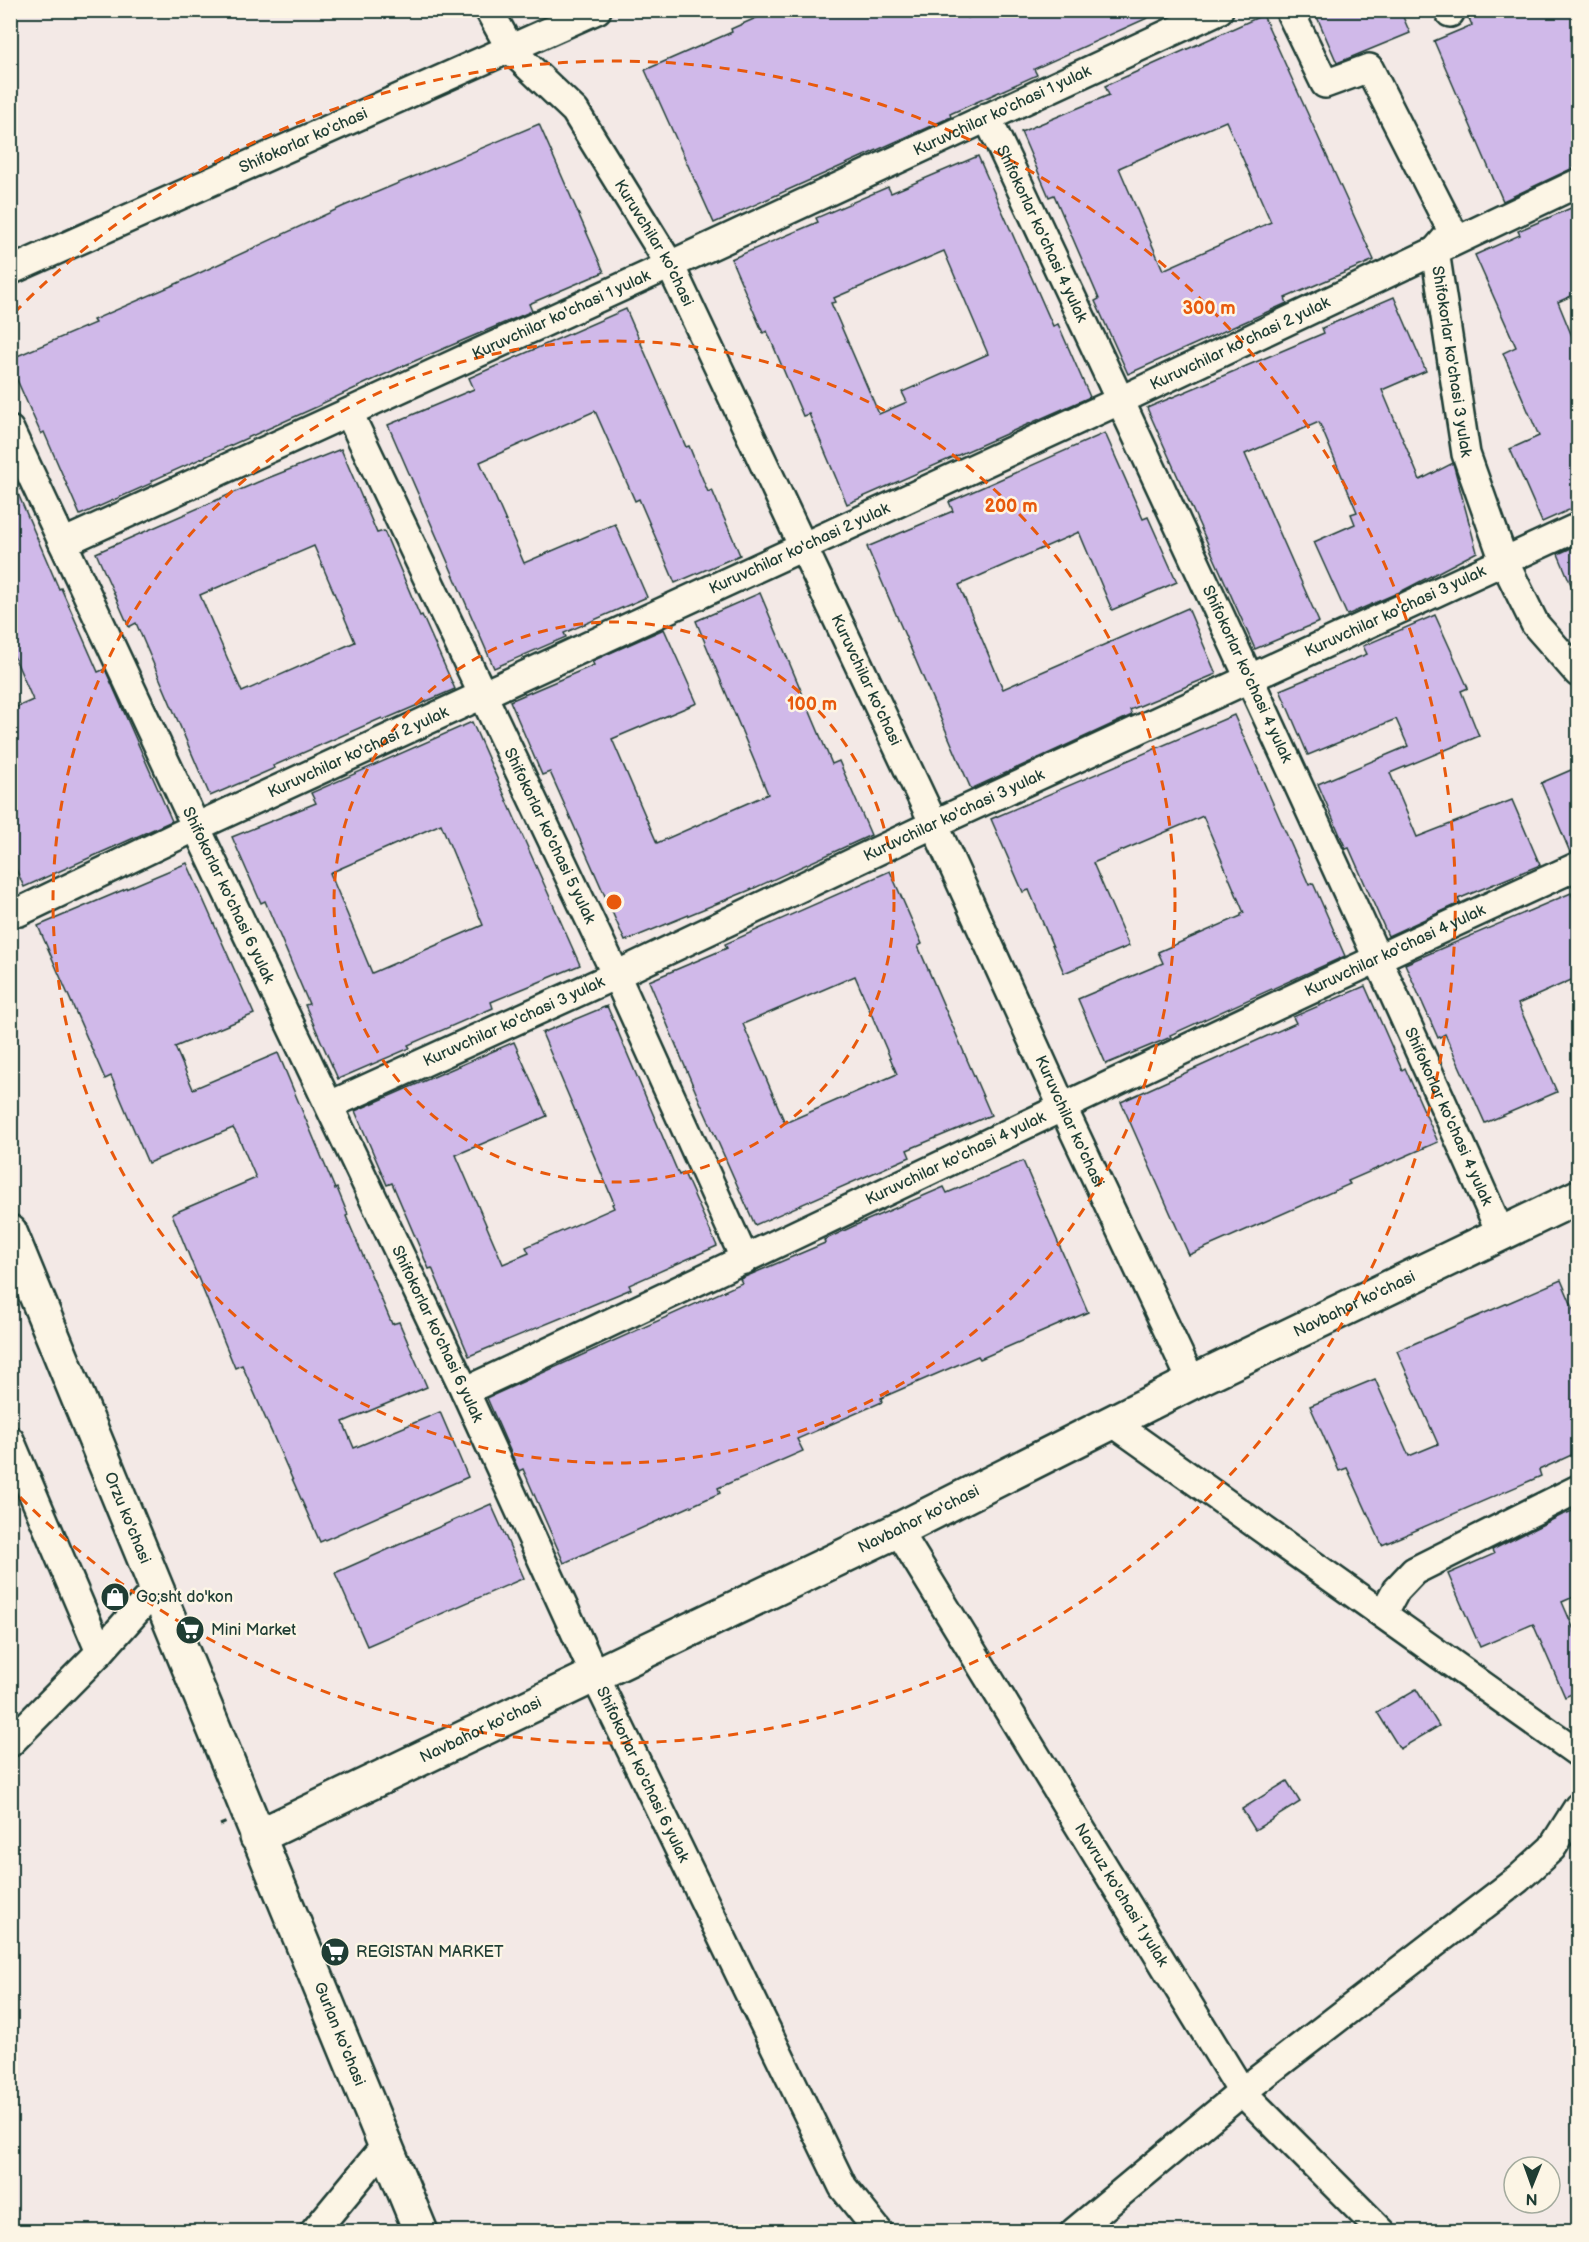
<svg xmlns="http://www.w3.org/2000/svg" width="1589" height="2242" viewBox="0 0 1589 2242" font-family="'Balsamiq Sans',sans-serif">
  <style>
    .building { fill: #d0b9e9; stroke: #1f3d34; stroke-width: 1.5; fill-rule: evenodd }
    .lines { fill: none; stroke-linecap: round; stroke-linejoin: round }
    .minor-casing { stroke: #1f3d34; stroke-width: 32 }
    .major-casing { stroke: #1f3d34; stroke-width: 38 }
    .path { stroke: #1f3d34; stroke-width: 3; stroke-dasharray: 6 4.5; stroke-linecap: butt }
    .minor { stroke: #fcf5e5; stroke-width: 27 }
    .major { stroke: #fcf5e5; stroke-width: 33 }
    .ring { fill: none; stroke: #e8590c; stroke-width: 3; stroke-dasharray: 10 8 }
    .labels { text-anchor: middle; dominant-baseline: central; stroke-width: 5; stroke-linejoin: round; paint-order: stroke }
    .street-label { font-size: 16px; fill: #1f3d34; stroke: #fcf5e5 }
    .poi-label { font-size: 16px; fill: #1f3d34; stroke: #fcf5e5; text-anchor: start }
    .centre { fill: #e8590c; stroke: #fcf5e5; stroke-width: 3 }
    .ring-label { font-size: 18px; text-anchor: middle; font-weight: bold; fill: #e8590c; stroke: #fcf5e5; stroke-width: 5; stroke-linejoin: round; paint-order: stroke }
  </style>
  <rect width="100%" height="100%" fill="#f3e9e6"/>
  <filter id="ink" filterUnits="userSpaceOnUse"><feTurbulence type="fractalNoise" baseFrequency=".0167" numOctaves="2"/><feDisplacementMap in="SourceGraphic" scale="12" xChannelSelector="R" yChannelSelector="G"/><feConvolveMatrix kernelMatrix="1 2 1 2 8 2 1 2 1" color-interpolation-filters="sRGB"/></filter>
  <g filter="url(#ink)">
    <!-- building -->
    <g class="building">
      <polygon points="774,10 965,10 968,18 984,10 1165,10 1034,69 1037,75 950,114 951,117 714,223 645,70 732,32 731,29"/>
      <polygon points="1314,10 1400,10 1410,33 1337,63"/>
      <polygon points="1465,10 1578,10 1578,167 1571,169 1503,201 1434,41 1472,25"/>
      <path d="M 1263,15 L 1374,260 L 1285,298 L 1287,303 L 1128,374 L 1095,301 L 1099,299 L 1054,195 L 1049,197 L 1021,132 L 1109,95 L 1105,86 ZM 1226,121 L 1271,222 L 1163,270 L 1119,168 Z"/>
      <polygon points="539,124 604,272 529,304 532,311 403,366 321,404 321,405 151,481 152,483 80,515 44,432 41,434 10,364 10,359 95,323 93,320 178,283 344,206"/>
      <path d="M 978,156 L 1053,326 L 1058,324 L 1090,397 L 847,504 L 809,414 L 803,416 L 767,331 L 763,333 L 731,259 L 818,222 L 816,218 L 888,187 L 891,193 ZM 944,251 L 988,354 L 902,392 L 907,402 L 879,414 L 831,303 L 836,302 L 834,298 Z"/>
      <polygon points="1578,205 1578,293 1558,302 1578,351 1578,506 1542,522 1510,449 1539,436 1503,353 1516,347 1475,255 1520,235 1518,231"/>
      <polygon points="1394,297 1426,371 1382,390 1420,480 1453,463 1477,552 1402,591 1347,615 1314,542 1355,524 1351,514 1357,512 1319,422 1303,429 1245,454 1319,622 1255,649 1147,408 1324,333 1322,328"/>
      <polygon points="626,309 686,447 689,446 708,492 712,490 740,555 675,583 639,499 635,501 595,411 480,462 524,563 615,524 647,597 564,633 566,637 494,668 388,425 474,389 469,378"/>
      <polygon points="1105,433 1143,519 1148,517 1177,582 1112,610 1079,532 959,585 1003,689 1188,608 1216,674 1130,710 1132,715 971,789 867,547 953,511 949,502"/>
      <path d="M 341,449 L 377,533 L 384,531 L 420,616 L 422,615 L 455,689 L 383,720 L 382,718 L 273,766 L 275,768 L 210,796 L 136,623 L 129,627 L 96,553 L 258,482 ZM 314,546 L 355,642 L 242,692 L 200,595 Z"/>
      <polygon points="10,475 59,589 61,588 98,672 105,669 172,821 24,887 10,856 10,710 33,700 10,647"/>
      <polygon points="1578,545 1578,601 1558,554"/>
      <polygon points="760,593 832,764 839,761 871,835 750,890 625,941 550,772 542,775 510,701 594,665 592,661 664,629 697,703 612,739 657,843 768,794 696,621"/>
      <polygon points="1435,615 1468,688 1461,691 1479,736 1390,773 1417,837 1512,800 1540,865 1458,899 1460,903 1388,936 1349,848 1346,849 1318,784 1408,746 1396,719 1308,755 1280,690 1367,654 1363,646"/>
      <polygon points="1234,715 1309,885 1313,883 1345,956 1170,1035 1171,1037 1106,1064 1078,999 1163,963 1158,952 1241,916 1241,914 1244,913 1203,816 1093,863 1129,946 1064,973 1029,890 1023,892 991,819"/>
      <path d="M 472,722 L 580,965 L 491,1002 L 493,1008 L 408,1045 L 410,1048 L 338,1079 L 305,1005 L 309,1004 L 265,901 L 261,903 L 232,837 L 316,803 L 311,793 ZM 441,824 L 483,925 L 372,973 L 330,873 Z"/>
      <polygon points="1578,767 1578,850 1570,852 1541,783"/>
      <polygon points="187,863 254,1014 175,1047 193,1089 278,1053 335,1189 337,1188 348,1215 346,1216 392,1324 399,1322 427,1387 343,1422 354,1448 440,1412 468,1477 320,1542 242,1365 235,1368 172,1214 256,1178 238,1136 233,1128 148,1163 111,1076 105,1079 38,926"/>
      <path d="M 890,871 L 922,944 L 918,946 L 991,1115 L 907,1150 L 910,1157 L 755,1225 L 697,1095 L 649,981 L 727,948 L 725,944 ZM 855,976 L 897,1074 L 785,1123 L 743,1024 Z"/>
      <polygon points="1571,893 1578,911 1578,977 1518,1004 1557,1092 1485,1123 1445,1034 1438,1038 1405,964"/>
      <polygon points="1365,986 1402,1070 1405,1068 1438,1142 1348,1181 1350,1184 1189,1255 1121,1102 1296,1023 1293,1017"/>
      <polygon points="607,1006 679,1175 684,1173 717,1246 629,1285 631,1289 469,1356 432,1268 429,1269 392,1183 387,1185 355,1111 514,1042 547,1116 456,1155 503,1264 529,1253 526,1247 614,1208 612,1204 614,1203 542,1033"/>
      <polygon points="1023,1161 1088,1312 980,1359 978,1356 881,1398 882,1402 797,1439 803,1451 718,1488 720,1493 564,1563 523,1469 519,1471 487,1398 742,1283 740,1279 825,1243 824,1240 856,1225 944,1187 947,1193"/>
      <polygon points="1561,1280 1578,1320 1578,1452 1539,1470 1541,1476 1382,1545 1347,1468 1339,1471 1310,1406 1375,1379 1409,1456 1438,1444 1397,1351"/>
      <polygon points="491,1504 524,1578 367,1646 335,1573"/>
      <polygon points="1578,1509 1578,1595 1562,1602 1578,1639 1578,1691 1565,1697 1533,1624 1480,1647 1448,1574 1494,1554 1492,1550 1562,1515"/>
      <polygon points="1416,1689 1439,1726 1400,1749 1377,1712"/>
      <polygon points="1287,1781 1300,1802 1255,1830 1242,1809"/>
    </g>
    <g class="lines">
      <!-- minor casing -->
      <g class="minor-casing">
        <g id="minor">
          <path id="s1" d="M 489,10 L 511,50 L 575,111 L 670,265 L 934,824 L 1062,1106 L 1192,1382"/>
          <path id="s2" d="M 1289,10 L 1325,84 L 1369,68 L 1452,231 L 1435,251 L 1466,454 L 1504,561 L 1535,624 L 1578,673"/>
          <polyline points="1449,10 1450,13"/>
          <path id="s3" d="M 987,117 C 1162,488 1335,859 1501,1234"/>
          <path id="s4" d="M 10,271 L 597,10"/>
          <path id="s5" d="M 349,413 L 616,975 L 745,1260"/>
          <path id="s6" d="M 10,430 L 196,827 L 465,1391 L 595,1676 L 843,2187 L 879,2232"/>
          <path id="s7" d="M 63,543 L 670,265 L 1219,10"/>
          <path id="s8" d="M 19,912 L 196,827 L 1121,400 L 1578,183"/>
          <path id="s9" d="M 330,1105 L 616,975 L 934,824 L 1578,527"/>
          <path id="s10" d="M 465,1391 C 837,1217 1205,1036 1578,866"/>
          <polyline points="1112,1422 1578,1753"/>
          <polyline points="10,1440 100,1652"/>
          <path id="s11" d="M 898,1530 L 1242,2092 L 1382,2232"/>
          <polyline points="1383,1614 1396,1590 1414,1571 1578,1489"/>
          <polyline points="10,1743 100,1652 157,1588"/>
          <polyline points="314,2232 385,2146"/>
          <polyline points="1074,2232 1242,2092 1518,1879 1552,1848 1578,1807"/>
        </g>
      </g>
      <!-- major casing -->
      <g class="major-casing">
        <g id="major">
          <path id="s12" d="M 10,1232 L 421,2232"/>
          <path id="s13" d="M 257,1837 L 898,1530 L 1192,1382 L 1578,1197"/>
        </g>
      </g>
      <!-- path -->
      <polyline class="path" points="220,1825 227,1822"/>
      <!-- minor -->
      <use href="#minor" class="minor"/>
      <!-- major -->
      <use href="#major" class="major"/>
    </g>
  </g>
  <!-- distance rings -->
  <g class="ring">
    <circle cx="614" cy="902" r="280"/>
    <circle cx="614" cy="902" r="561"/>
    <path d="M14 313A841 841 0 1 1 14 1491"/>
  </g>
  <!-- icons -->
  <defs>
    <g id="shop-disc" transform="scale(1.5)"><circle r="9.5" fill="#1f3d34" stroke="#fcf5e5"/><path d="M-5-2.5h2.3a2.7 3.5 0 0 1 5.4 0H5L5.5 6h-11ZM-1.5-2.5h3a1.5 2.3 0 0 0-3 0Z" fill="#fff"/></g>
    <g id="supermarket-disc" transform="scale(1.5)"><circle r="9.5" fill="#1f3d34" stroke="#fcf5e5"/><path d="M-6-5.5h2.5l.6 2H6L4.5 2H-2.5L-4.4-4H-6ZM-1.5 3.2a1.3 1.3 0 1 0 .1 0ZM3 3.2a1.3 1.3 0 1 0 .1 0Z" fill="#fff"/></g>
  </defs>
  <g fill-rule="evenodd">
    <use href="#shop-disc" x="115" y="1597"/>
    <use href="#supermarket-disc" x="190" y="1630"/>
    <use href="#supermarket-disc" x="335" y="1952"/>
  </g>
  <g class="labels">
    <!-- street labels -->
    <g class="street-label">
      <text stroke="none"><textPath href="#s7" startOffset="1034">Kuruvchilar ko'chasi 1 yulak</textPath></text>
      <text stroke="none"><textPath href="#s4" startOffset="321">Shifokorlar ko'chasi</textPath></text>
      <text stroke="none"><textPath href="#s3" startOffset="129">Shifokorlar ko'chasi 4 yulak</textPath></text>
      <text stroke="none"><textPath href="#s1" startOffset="288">Kuruvchilar ko'chasi</textPath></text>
      <text stroke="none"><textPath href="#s7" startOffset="548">Kuruvchilar ko'chasi 1 yulak</textPath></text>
      <text stroke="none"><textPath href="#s8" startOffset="1347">Kuruvchilar ko'chasi 2 yulak</textPath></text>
      <text stroke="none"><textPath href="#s2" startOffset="450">Shifokorlar ko'chasi 3 yulak</textPath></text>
      <text stroke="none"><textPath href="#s8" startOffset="861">Kuruvchilar ko'chasi 2 yulak</textPath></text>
      <text stroke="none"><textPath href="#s9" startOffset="1174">Kuruvchilar ko'chasi 3 yulak</textPath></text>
      <text stroke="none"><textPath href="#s3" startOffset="615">Shifokorlar ko'chasi 4 yulak</textPath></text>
      <text stroke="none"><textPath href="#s1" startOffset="774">Kuruvchilar ko'chasi</textPath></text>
      <text stroke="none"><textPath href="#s8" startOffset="375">Kuruvchilar ko'chasi 2 yulak</textPath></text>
      <text stroke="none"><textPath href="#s9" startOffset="688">Kuruvchilar ko'chasi 3 yulak</textPath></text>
      <text stroke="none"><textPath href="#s5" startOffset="468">Shifokorlar ko'chasi 5 yulak</textPath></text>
      <text stroke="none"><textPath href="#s6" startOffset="514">Shifokorlar ko'chasi 6 yulak</textPath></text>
      <text stroke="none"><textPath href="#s10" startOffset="1029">Kuruvchilar ko'chasi 4 yulak</textPath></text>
      <text stroke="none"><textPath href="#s9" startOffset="202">Kuruvchilar ko'chasi 3 yulak</textPath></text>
      <text stroke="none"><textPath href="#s3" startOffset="1101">Shifokorlar ko'chasi 4 yulak</textPath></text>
      <text stroke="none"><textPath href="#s1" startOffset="1260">Kuruvchilar ko'chasi</textPath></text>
      <text stroke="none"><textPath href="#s10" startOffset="543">Kuruvchilar ko'chasi 4 yulak</textPath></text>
      <text stroke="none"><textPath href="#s13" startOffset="1220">Navbahor ko'chasi</textPath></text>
      <text stroke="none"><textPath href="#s6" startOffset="1000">Shifokorlar ko'chasi 6 yulak</textPath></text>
      <text stroke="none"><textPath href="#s12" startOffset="309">Orzu ko'chasi</textPath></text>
      <text stroke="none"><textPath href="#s13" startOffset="734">Navbahor ko'chasi</textPath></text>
      <text stroke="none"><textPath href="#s13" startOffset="248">Navbahor ko'chasi</textPath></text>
      <text stroke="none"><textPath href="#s6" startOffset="1486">Shifokorlar ko'chasi 6 yulak</textPath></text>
      <text stroke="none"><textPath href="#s11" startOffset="428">Navruz ko'chasi 1 yulak</textPath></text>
      <text stroke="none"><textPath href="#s12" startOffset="867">Gurlan ko'chasi</textPath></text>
    </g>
    <!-- poi labels -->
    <g class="poi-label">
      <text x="136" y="1597">Go;sht do'kon</text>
      <text x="211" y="1630">Mini Market</text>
      <text x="356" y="1952">REGISTAN MARKET</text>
    </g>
  </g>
  <circle cx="614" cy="902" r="9" class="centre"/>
  <g class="ring-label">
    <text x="1209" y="314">300 m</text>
    <text x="1011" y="512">200 m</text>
    <text x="812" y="710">100 m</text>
  </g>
  <!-- margin -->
  <rect width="1589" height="2242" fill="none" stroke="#fcf5e5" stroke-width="36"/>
  <rect x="18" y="18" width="1553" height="2206" fill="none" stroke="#1f3d34" stroke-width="2" filter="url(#ink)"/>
  <!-- north arrow -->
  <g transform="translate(1532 2185) rotate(181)"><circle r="28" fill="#fcf5e5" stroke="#a4ab9e" stroke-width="1.5"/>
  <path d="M0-4.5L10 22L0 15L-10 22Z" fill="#1f3d34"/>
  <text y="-9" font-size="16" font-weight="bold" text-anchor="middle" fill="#1f3d34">N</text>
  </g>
</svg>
